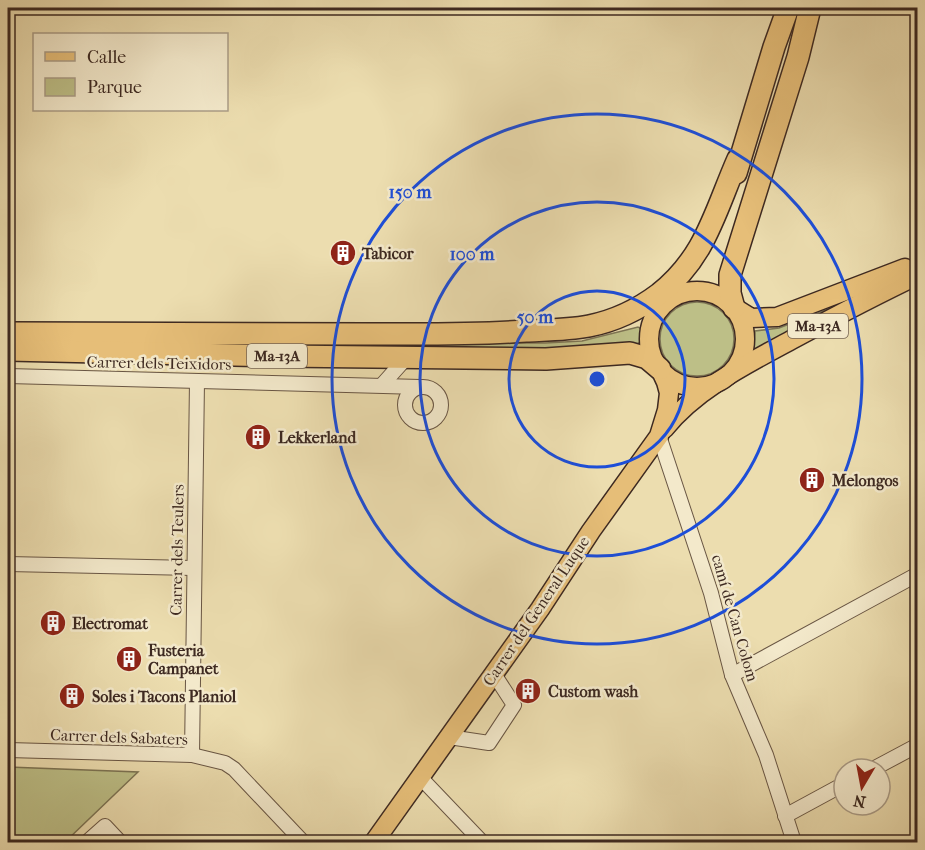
<svg xmlns="http://www.w3.org/2000/svg" width="925" height="850" viewBox="0 0 925 850" font-family="'IM FELL French Canon',serif">
  <style>
    .green { fill: #bdbf87; stroke: #7d7454; stroke-width: 1.5 }
    .lines { fill: none; stroke-linecap: round; stroke-linejoin: round }
    .minor-casing { stroke: #695644; stroke-width: 16 }
    .major-casing { stroke: #3d2921; stroke-width: 21 }
    .highway-casing { stroke: #3d2921; stroke-width: 24 }
    .minor { stroke: #f3e9cb; stroke-width: 14 }
    .major { stroke: #e6be78; stroke-width: 18 }
    .highway { stroke: #e6be78; stroke-width: 21 }
    .ring { fill: none; stroke: #1d4ed8; stroke-width: 3 }
    .labels { text-anchor: middle; dominant-baseline: central; stroke-width: 5; stroke-linejoin: round; paint-order: stroke }
    .shield { fill: #f3e9cb; stroke: #746354; stroke-width: 1.5 }
    .shield-label { font-size: 15px; font-weight: bold; fill: #3d2921 }
    .poi-label { font-size: 16px; font-weight: bold; fill: #3d2921; stroke: #f3e9cb; text-anchor: start }
    .street-label { font-size: 16px; fill: #3d2921; stroke: #f3e9cb }
    .centre { fill: #1d4ed8; stroke: #f3e9cb; stroke-width: 3 }
    .ring-label { font-size: 18px; text-anchor: middle; font-weight: bold; fill: #1d4ed8; stroke: #f3e9cb; stroke-width: 5; stroke-linejoin: round; paint-order: stroke }
  </style>
  <rect width="100%" height="100%" fill="#ecddaf"/>
  <filter id="stains"><feTurbulence type="fractalNoise" baseFrequency=".00333" numOctaves="4"/><feColorMatrix values="0 0 0 0 .2 0 0 0 0 .09 0 0 0 0 .02 0 0 0 .5 -.17"/></filter>
  <radialGradient id="worn" r=".72"><stop offset=".6" stop-color="#630" stop-opacity="0"/><stop offset="1" stop-color="#630" stop-opacity=".3"/></radialGradient>
  <!-- green -->
  <g class="green">
    <circle cx="697" cy="339" r="37"/>
    <polygon points="844,303 753,351 755,331 779,328"/>
    <polygon points="638,327 641,329 640,342 637,344 572,349 47,343 545,343 582,341"/>
    <polygon points="8,767 138,772 65,842 8,842"/>
  </g>
  <g class="lines">
    <!-- minor casing -->
    <g class="minor-casing">
      <g id="minor">
        <polyline points="8,376 420,387"/>
        <polyline points="382,385 407,357"/>
        <circle cx="423" cy="405" r="18"/>
        <polyline points="659,436 711,593 732,675 766,755 794,842"/>
        <polyline points="8,564 193,568"/>
        <polyline points="732,675 918,574"/>
        <polyline points="449,737 489,743 514,705 494,674"/>
        <polyline points="8,750 192,755 225,763 234,769 303,842"/>
        <polyline points="192,755 197,381"/>
        <polyline points="873,769 918,745"/>
        <polyline points="420,777 482,842"/>
        <polyline points="785,816 844,784"/>
        <polyline points="87,842 105,826 120,842"/>
      </g>
    </g>
    <!-- major casing -->
    <g class="major-casing">
      <g id="major">
        <circle cx="697" cy="339" r="48"/>
        <polyline points="735,308 751,318 777,317 905,268"/>
        <path d="M 664,429 C 697,388 749,363 795,338 C 836,316 876,295 918,275"/>
        <polyline points="374,842 540,609 591,531 659,436 667,410 669,393 666,382 660,369"/>
      </g>
    </g>
    <!-- highway casing -->
    <g class="highway-casing">
      <g id="highway">
        <polyline points="736,173 774,47 788,8"/>
        <polyline points="734,308 730,293 730,275 798,57 810,8"/>
        <path d="M 8,333 C 127,333 247,334 367,334 C 420,334 473,335 526,331 C 547,330 568,330 589,326 C 614,321 639,309 659,294 C 706,257 715,211 738,159"/>
        <polyline points="8,350 281,356 546,359 630,353 647,358 660,369"/>
      </g>
    </g>
    <!-- minor -->
    <use href="#minor" class="minor"/>
    <!-- major -->
    <use href="#major" class="major"/>
    <!-- highway -->
    <use href="#highway" class="highway"/>
  </g>
  <!-- distance rings -->
  <g class="ring">
    <circle cx="597" cy="379" r="88"/>
    <circle cx="597" cy="379" r="177"/>
    <circle cx="597" cy="379" r="265"/>
  </g>
  <!-- icons -->
  <defs>
    <g id="building-disc" transform="scale(1.35)"><circle r="9.5" fill="#8f2418" stroke="#f3e9cb"/><path d="M-4-6H4V6H1V3H-1V6H-4ZM-2.5-4.3h1.7v1.8h-1.7ZM.8-4.3h1.7v1.8H.8ZM-2.5-1h1.7V.8h-1.7ZM.8-1h1.7V.8H.8Z" fill="#fff"/></g>
  </defs>
  <g fill-rule="evenodd">
    <use href="#building-disc" x="343" y="253"/>
    <use href="#building-disc" x="258" y="437"/>
    <use href="#building-disc" x="812" y="480"/>
    <use href="#building-disc" x="53" y="623"/>
    <use href="#building-disc" x="129" y="659"/>
    <use href="#building-disc" x="528" y="691"/>
    <use href="#building-disc" x="72" y="696"/>
  </g>
  <g class="labels">
    <!-- shield labels -->
    <g class="shield">
      <rect x="788" y="314" width="60" height="24" rx="4.5"/>
      <rect x="247" y="344" width="60" height="24" rx="4.5"/>
    </g>
    <g class="shield-label">
      <text x="818" y="326">Ma-13A</text>
      <text x="277" y="356">Ma-13A</text>
    </g>
    <!-- poi labels -->
    <g class="poi-label">
      <text x="362" y="253">Tabicor</text>
      <text x="278" y="437">Lekkerland</text>
      <text x="832" y="480">Melongos</text>
      <text x="72" y="623">Electromat</text>
      <text x="148" y="650">Fusteria<tspan x="148" dy="18">Campanet</tspan></text>
      <text x="548" y="691">Custom wash</text>
      <text x="92" y="696">Soles i Tacons Planiol</text>
    </g>
    <!-- street labels -->
    <g class="street-label">
      <text transform="translate(159 363) rotate(1)">Carrer dels Teixidors</text>
      <text transform="translate(177 550) rotate(-89)">Carrer dels Teulers</text>
      <text transform="translate(536 611) rotate(-56)">Carrer del General Luque</text>
      <text transform="translate(735 618) rotate(74)">camí de Can Colom</text>
      <text transform="translate(119 737) rotate(2)">Carrer dels Sabaters</text>
    </g>
  </g>
  <circle cx="597" cy="379" r="9" class="centre"/>
  <g class="ring-label">
    <text x="410" y="198">150 m</text>
    <text x="472" y="260">100 m</text>
    <text x="535" y="323">50 m</text>
  </g>
  <!-- margin -->
  <rect width="925" height="850" fill="none" stroke="#ecddaf" stroke-width="30"/>
  <rect x="9" y="9" width="907" height="832" fill="none" stroke="#3d2921" stroke-width="3"/>
  <rect x="15" y="15" width="895" height="820" fill="none" stroke="#3d2921" stroke-width="1.5"/>
  <!-- legend -->
  <rect x="33" y="33" width="195" height="78" fill="#f3e9cb" stroke="#aa9c87" stroke-width="1.5"/>
  <rect x="45" y="52" width="30" height="9" fill="#e6be78" stroke="#aa9c87" stroke-width="1.5"/>
  <text x="87" y="63" font-size="18" fill="#3d2921">Calle</text>
  <rect x="45" y="78" width="30" height="18" fill="#bdbf87" stroke="#aa9c87" stroke-width="1.5"/>
  <text x="87" y="93" font-size="18" fill="#3d2921">Parque</text>
  <!-- north arrow -->
  <g transform="translate(862 787) rotate(190)"><circle r="28" fill="#f3e9cb" stroke="#aa9c87" stroke-width="1.5"/>
  <path d="M0-4.5L10 22L0 15L-10 22Z" fill="#8f2418"/>
  <text y="-9" font-size="16" font-weight="bold" text-anchor="middle" fill="#3d2921">N</text>
  </g>
  <rect width="100%" height="100%" filter="url(#stains)"/>
  <rect width="100%" height="100%" fill="url(#worn)"/>
</svg>
